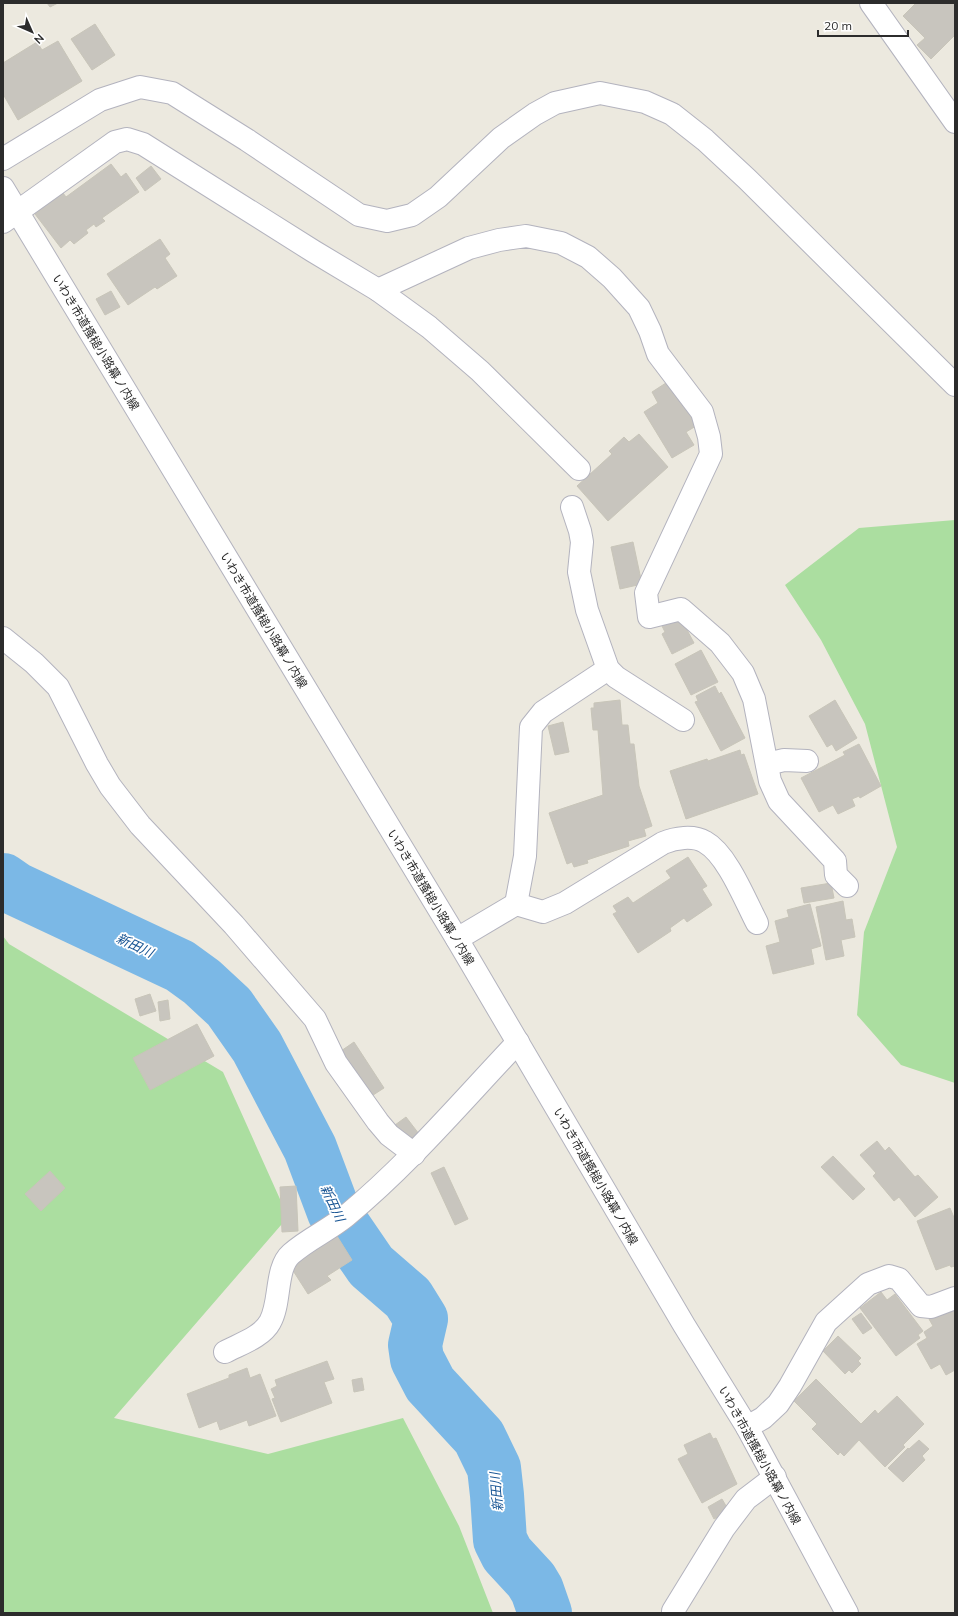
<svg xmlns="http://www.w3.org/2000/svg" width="958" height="1616" viewBox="0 0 958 1616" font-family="Mulish,'Noto Sans JP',sans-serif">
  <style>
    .green { fill: #abdea0 }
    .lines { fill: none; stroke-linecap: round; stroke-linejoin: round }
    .river { stroke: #7bb8e6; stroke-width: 54 }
    .building { fill: #c8c5be; stroke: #c8c5b9 }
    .street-casing { stroke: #b3b3be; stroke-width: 24 }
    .secondary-casing { stroke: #b3b3be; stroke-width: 24 }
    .street { stroke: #fff; stroke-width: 22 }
    .secondary { stroke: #fff; stroke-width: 22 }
    .labels { text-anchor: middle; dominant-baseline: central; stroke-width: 3.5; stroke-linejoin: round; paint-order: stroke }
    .street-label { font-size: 12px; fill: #2c2c2c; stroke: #fff }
    .water-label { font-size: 13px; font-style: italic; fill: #185594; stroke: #fff }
  </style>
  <rect width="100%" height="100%" fill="#ece9df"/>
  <!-- green -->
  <g class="green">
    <polygon points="955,520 955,1083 901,1065 857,1015 864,932 897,847 865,724 821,640 785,585 859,528"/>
    <polygon points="3,936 9,944 223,1072 288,1217 114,1418 268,1454 403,1418 459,1526 493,1613 3,1613"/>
  </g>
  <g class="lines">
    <!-- river -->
    <polyline class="river" points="3,880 16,889 180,966 202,982 229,1007 257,1047 310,1148 334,1212 371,1266 408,1298 421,1319 415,1345 417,1359 430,1384 479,1437 494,1468 497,1495 500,1540 507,1554 531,1580 537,1590 545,1613"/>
  </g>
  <!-- building -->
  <g class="building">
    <polygon points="47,3 58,3 50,7"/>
    <polygon points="916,3 955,3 955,35 931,59 917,45 925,38 903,16"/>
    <polygon points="95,24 115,55 92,70 71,39"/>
    <polygon points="58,41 82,81 18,120 3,94 3,63 37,42 42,50"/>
    <polygon points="111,164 121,177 126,173 139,192 102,218 105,221 96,227 94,224 86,230 88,233 74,244 70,240 61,248 35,214 63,193 66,197"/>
    <polygon points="151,166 161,179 145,191 136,178"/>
    <polygon points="160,239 170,254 165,258 177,276 157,289 155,287 128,305 107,274"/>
    <polygon points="111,291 120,307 105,315 96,299"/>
    <polygon points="669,381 696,426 686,432 694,445 672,458 644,412 658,403 652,392"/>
    <polygon points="639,434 668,467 608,521 577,486 612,454 609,451 624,437 629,442"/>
    <polygon points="633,542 642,584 620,589 611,547"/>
    <polygon points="679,615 694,643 672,654 662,634 665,632 661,624"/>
    <polygon points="701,650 718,682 691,695 675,664"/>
    <polygon points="715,686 719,694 721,692 745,738 721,751 695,702 698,701 696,696"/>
    <polygon points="620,700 622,725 628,725 630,744 634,744 639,786 652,826 644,829 646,836 628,841 629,846 587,860 588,863 574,867 572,862 567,864 549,813 603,795 598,730 593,730 591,708 594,708 594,703"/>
    <polygon points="835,700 857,738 836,751 832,744 827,747 809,716"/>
    <polygon points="563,722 569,752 555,755 548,726"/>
    <polygon points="859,744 881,786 860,798 859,796 852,799 855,806 838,814 833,805 819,812 801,778 845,755 843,752"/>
    <polygon points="740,750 741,755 744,754 758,794 686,819 670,771 707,759 708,761"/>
    <polygon points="688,857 707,886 702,889 712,905 687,922 684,918 670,928 671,931 638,953 613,914 617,912 613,906 628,897 633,903 671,878 666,871"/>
    <polygon points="831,883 834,898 804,903 801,888"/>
    <polygon points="843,901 846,920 852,919 855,937 841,940 844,956 826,960 816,907"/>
    <polygon points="810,904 821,946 811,949 814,964 773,974 766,946 780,942 775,921 789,917 787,910"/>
    <polygon points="150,994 156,1011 140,1016 135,999"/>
    <polygon points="168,1000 170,1019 160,1021 158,1002"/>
    <polygon points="197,1024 214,1056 150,1090 133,1058"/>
    <polygon points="354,1042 384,1088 370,1097 341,1051"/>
    <polygon points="406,1117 419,1134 407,1142 395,1125"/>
    <polygon points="877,1141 885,1151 889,1147 915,1177 918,1175 938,1197 915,1217 899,1197 894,1201 873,1176 876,1173 860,1155"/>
    <polygon points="833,1156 865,1189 853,1200 821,1167"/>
    <polygon points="444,1167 468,1219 455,1225 431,1173"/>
    <polygon points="50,1171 65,1188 41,1211 25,1194"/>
    <polygon points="296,1186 298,1231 282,1232 280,1187"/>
    <polygon points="950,1208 955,1220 955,1266 951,1267 950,1265 936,1270 917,1221"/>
    <polygon points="337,1236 352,1260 327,1276 331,1280 308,1294 292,1269 296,1267 294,1263"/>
    <polygon points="881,1292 887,1300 895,1294 923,1331 918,1335 920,1338 896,1356 860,1308"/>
    <polygon points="955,1305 955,1370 946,1375 940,1364 931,1369 917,1344 927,1338 924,1332 933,1326 929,1319"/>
    <polygon points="861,1313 872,1328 863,1334 852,1319"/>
    <polygon points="838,1336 861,1358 858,1361 861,1364 852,1373 849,1370 845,1374 823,1351"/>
    <polygon points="327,1361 334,1379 324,1382 332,1403 281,1422 272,1399 275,1398 271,1389 277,1386 275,1380"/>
    <polygon points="247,1368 250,1378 260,1374 276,1416 249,1426 247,1420 220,1430 217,1421 199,1428 187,1394 229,1378 229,1375"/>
    <polygon points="362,1378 364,1390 354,1392 352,1380"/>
    <polygon points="816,1379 861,1424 875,1410 878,1414 897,1396 924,1424 903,1445 905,1447 885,1467 859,1440 844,1456 840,1452 838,1455 812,1429 817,1424 794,1401"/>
    <polygon points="710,1433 713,1439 716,1438 737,1484 702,1503 678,1459 688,1454 684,1445"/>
    <polygon points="919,1440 929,1449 922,1456 925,1460 903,1482 888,1468 908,1448 909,1449"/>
    <polygon points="722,1499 729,1511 714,1519 708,1507"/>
  </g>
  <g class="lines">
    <!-- street casing -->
    <g class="street-casing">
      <g id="street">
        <polyline points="871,3 955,122"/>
        <polyline points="3,159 100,100 140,87 172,93 247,140 359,215 387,221 412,215 438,197 501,138 535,114 555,103 600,93 645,102 672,114 705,140 747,179 955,385"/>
        <polyline points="3,222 115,142 127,139 143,144 313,251 378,290 429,327 480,371 579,469"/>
        <polyline points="378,290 469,248 499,240 526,236 561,243 588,257 612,278 639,308 650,331 658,354 702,412 709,437 711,454 646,593 649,617 681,609 720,643 743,673 754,699 770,781 779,801 835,861 836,875 847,886"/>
        <polyline points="572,507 580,531 582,542 579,572 587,610 608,669 616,677 683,720"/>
        <polyline points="3,638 34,663 58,687 97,764 110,786 140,825 234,925 315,1019 336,1063 378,1122 389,1135 414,1154"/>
        <polyline points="767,764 784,760 807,761"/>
        <polyline points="516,904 525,856 531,727 543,712 608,669"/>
        <path d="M 457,939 L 516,904 L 543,912 L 565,903 L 663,843 C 675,838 693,835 705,842 C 727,854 745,900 757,923"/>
        <path d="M 225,1352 C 240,1344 262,1337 270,1322 C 281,1303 275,1268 291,1254 C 308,1239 329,1230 346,1216 C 409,1164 462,1101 518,1042"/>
        <polyline points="747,1427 763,1418 778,1404 790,1386 826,1322 868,1284 889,1276 899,1279 921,1306 931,1307 955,1298"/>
        <polyline points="673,1613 673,1611 724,1528 746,1499 775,1477"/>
      </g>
    </g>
    <!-- secondary casing -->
    <g class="secondary-casing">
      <polyline id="secondary" points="3,188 457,939 684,1325 747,1427 847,1613"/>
    </g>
    <!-- street -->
    <use href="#street" class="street"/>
    <!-- secondary -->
    <use href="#secondary" class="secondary"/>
  </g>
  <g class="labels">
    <!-- street labels -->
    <g class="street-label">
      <text transform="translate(96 342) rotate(59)">いわき市道搔槌小路幕ノ内線</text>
      <text transform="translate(264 620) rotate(59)">いわき市道搔槌小路幕ノ内線</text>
      <text transform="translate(431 897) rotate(59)">いわき市道搔槌小路幕ノ内線</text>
      <text transform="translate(596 1176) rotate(60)">いわき市道搔槌小路幕ノ内線</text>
      <text transform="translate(760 1455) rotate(61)">いわき市道搔槌小路幕ノ内線</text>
    </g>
    <!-- water labels -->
    <g class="water-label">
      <text transform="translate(135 945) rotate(25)">新田川</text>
      <text transform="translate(333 1203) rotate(65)">新田川</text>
      <text transform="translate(496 1492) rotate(-95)">新田川</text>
    </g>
  </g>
  <!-- border -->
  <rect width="958" height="1616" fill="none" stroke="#2c2c2c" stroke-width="8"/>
  <!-- north arrow -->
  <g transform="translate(32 32) rotate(135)" stroke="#ffffff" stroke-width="3" paint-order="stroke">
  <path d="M0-3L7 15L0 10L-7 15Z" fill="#2c2c2c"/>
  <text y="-6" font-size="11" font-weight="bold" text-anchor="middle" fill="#2c2c2c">N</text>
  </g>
  <!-- scale -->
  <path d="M818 30v6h90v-6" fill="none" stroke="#2c2c2c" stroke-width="2"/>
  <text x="824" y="30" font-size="12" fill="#2c2c2c" stroke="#ffffff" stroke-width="3" paint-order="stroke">20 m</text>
</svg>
